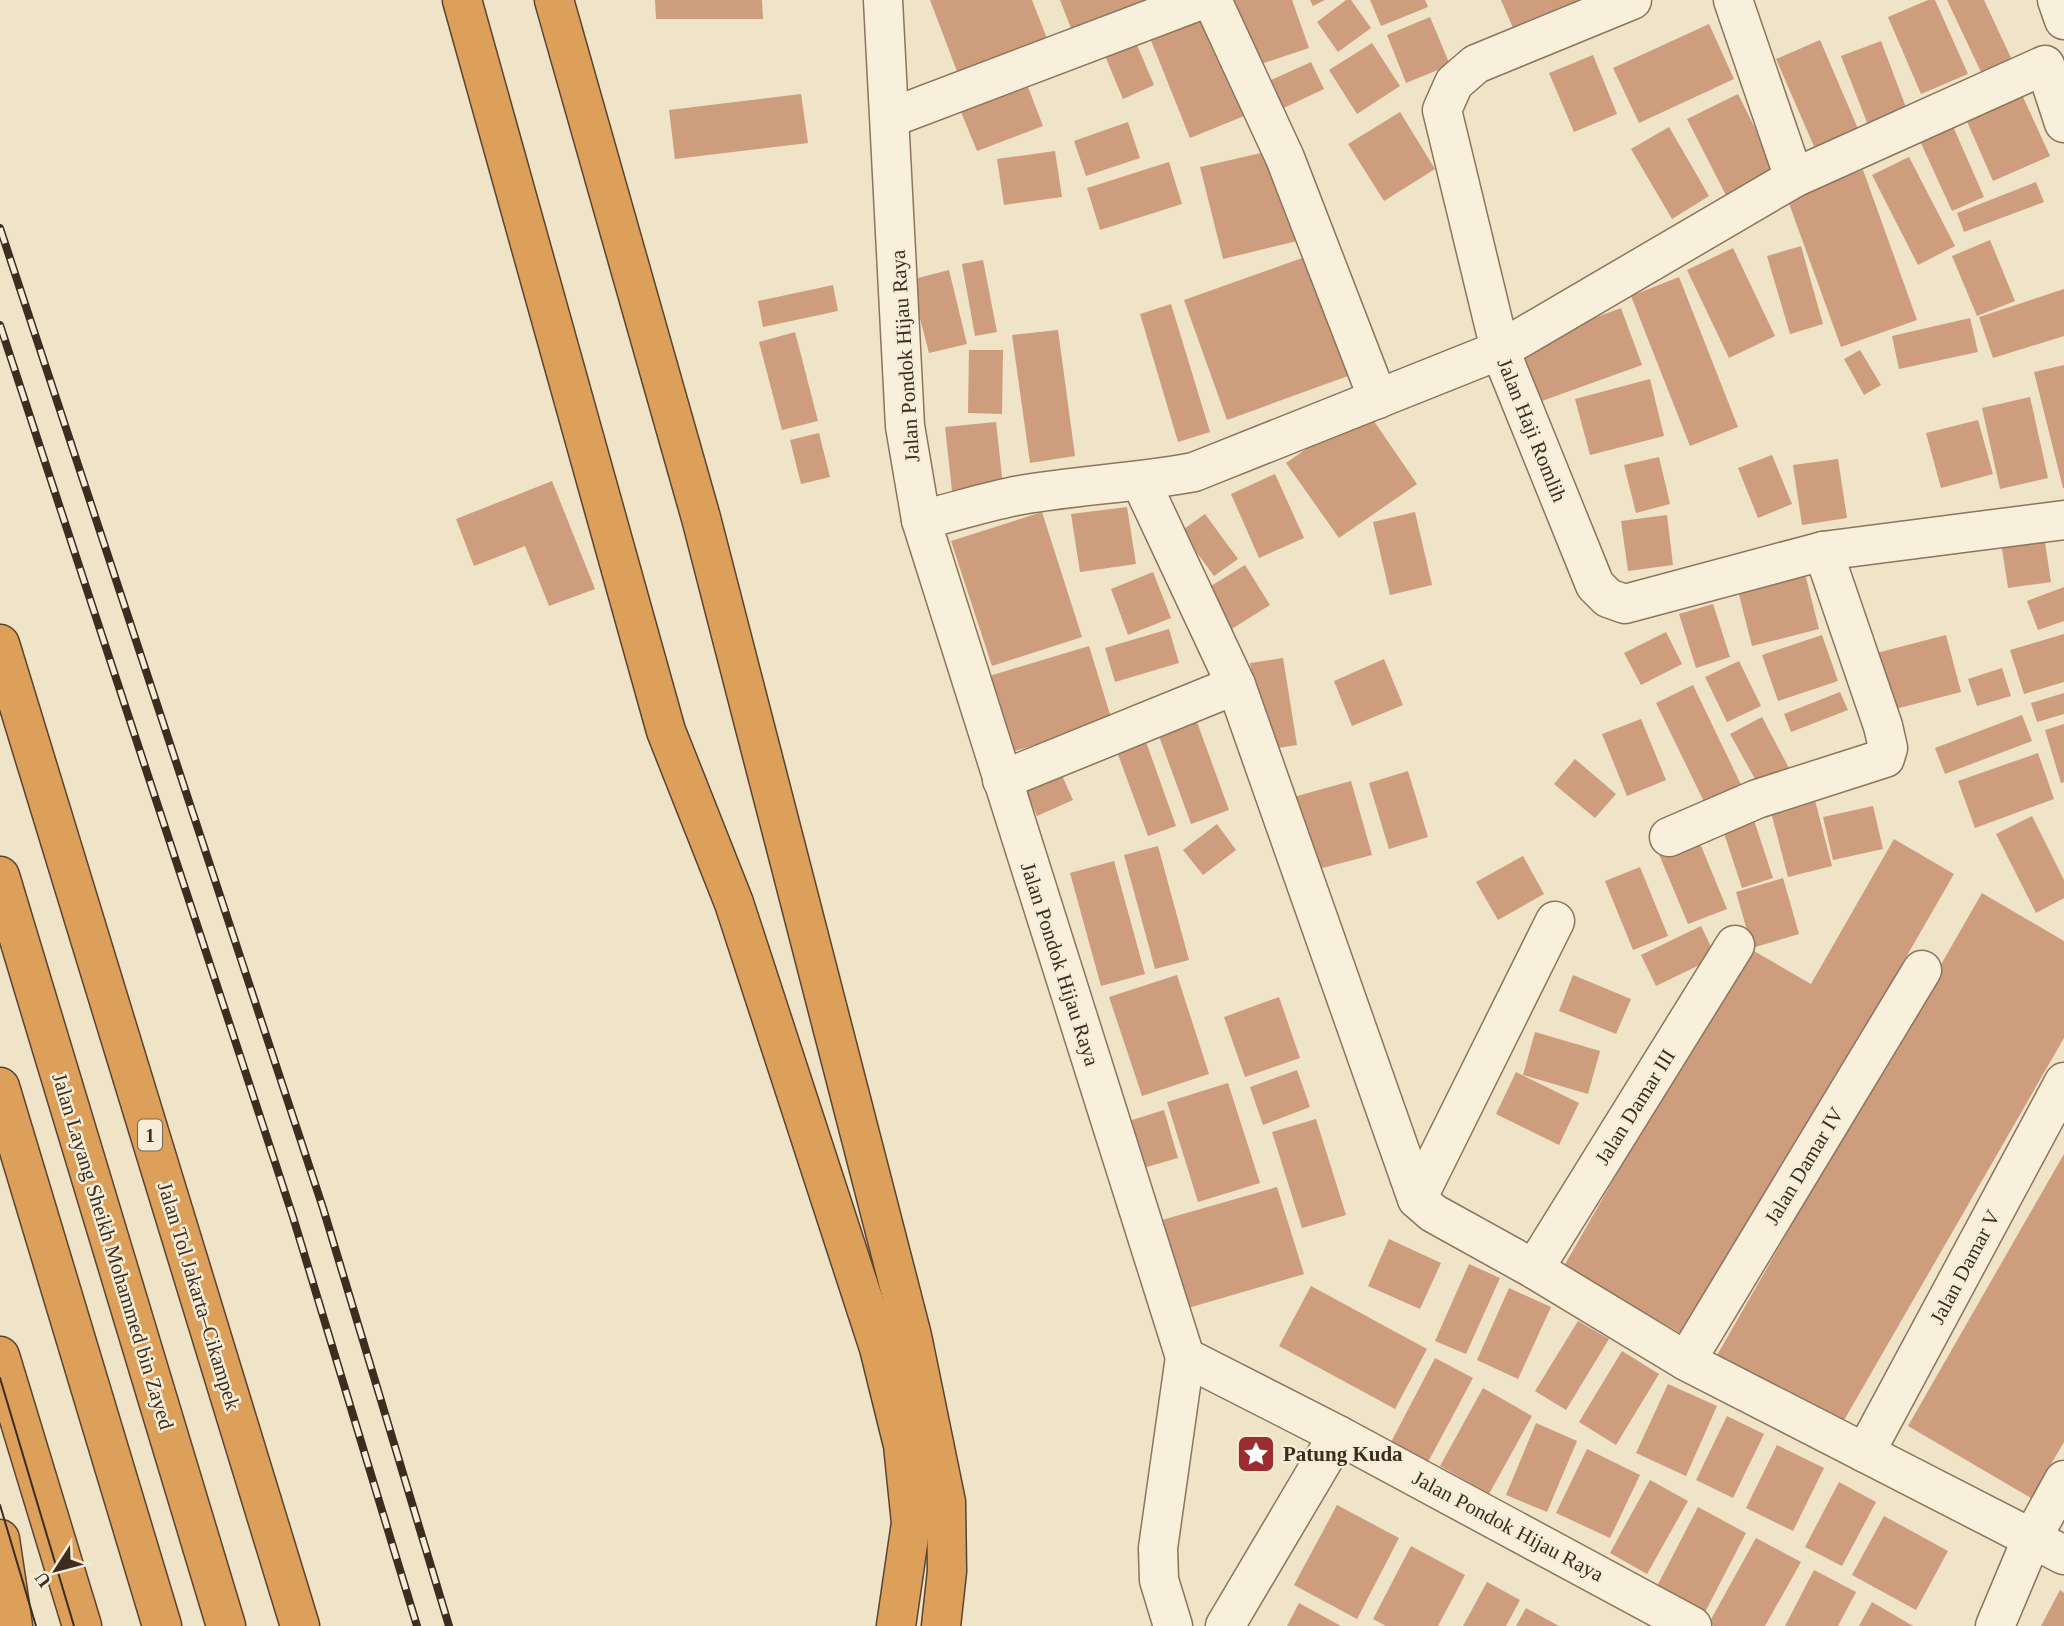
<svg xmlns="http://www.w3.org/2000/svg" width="2064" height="1626" viewBox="0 0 2064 1626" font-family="'Times New Roman',serif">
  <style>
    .building { fill: #cd9d7e }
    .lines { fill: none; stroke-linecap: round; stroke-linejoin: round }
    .minor-casing { stroke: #8c745d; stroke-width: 41 }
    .tertiary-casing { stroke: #8c745d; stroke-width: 41 }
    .motorway-casing { stroke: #5a4331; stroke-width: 41 }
    .minor { stroke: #f9f0dc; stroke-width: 38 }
    .tertiary { stroke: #f9f0dc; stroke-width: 38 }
    .motorway { stroke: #dda05a; stroke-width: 38 }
    .tram { stroke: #3c2d20; stroke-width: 2 }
    .rail-casing { stroke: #3c2d20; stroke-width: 8 }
    .rail { stroke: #f6edd8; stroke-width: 5; stroke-dasharray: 16; stroke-linecap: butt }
    .labels { text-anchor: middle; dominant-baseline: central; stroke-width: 5; stroke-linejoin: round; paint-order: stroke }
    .shield { fill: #f6edd8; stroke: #746757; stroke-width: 2 }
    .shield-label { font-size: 19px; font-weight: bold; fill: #3c2d20 }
    .street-label { font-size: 21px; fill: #3c2d20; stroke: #f6edd8 }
    .poi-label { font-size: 21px; font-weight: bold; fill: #3c2d20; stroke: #f6edd8; text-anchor: start }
  </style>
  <rect width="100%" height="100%" fill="#efe3c8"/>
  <!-- building -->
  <g class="building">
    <polygon points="655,0 762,0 763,19 656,19"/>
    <polygon points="930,0 1032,0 1048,41 958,74"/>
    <polygon points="1060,0 1151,0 1072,31"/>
    <polygon points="1222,0 1292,0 1309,48 1246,69"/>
    <polygon points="1310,0 1325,0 1313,6"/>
    <polygon points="1346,0 1351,0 1371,28 1338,52 1317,22"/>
    <polygon points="1370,0 1425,0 1428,7 1381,26"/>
    <polygon points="1501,0 1577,0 1580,8 1516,35"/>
    <polygon points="1928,0 1935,0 1968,74 1921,94 1888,17"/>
    <polygon points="1947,0 1984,0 2012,60 1982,74"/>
    <polygon points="1209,14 1249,114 1190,138 1150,38"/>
    <polygon points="1430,17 1450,65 1406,83 1387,35"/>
    <polygon points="1709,24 1734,79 1639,123 1613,68"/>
    <polygon points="1134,38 1154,85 1123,99 1103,51"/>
    <polygon points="1820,40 1859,131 1816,151 1776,59"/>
    <polygon points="1881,41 1907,110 1868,125 1841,56"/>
    <polygon points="1372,43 1400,86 1357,114 1329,70"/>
    <polygon points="1593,55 1617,114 1574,132 1549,73"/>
    <polygon points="1311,62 1324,89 1273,113 1260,85"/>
    <polygon points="2018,86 2050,156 1993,181 1962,110"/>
    <polygon points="1028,87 1043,126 977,151 961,112"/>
    <polygon points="801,94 808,143 675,159 669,110"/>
    <polygon points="1738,94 1781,180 1731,205 1687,119"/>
    <polygon points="1400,112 1435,169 1384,201 1348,144"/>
    <polygon points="1948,115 1984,197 1952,211 1915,130"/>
    <polygon points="1128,122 1140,158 1086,176 1074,141"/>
    <polygon points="1669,127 1709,196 1672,219 1631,149"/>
    <polygon points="1274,150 1297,241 1223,259 1200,167"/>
    <polygon points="1055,151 1062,197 1004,205 997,159"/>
    <polygon points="1909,157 1955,246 1918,265 1872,175"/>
    <polygon points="1169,162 1182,204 1100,230 1087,188"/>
    <polygon points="1863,170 1917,320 1841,347 1787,198"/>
    <polygon points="2036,182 2044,202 1964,232 1957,213"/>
    <polygon points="1990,240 2015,301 1977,316 1952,256"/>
    <polygon points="1801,246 1823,324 1790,334 1767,256"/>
    <polygon points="1733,248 1775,336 1729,358 1687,270"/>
    <polygon points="1305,257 1348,376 1227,420 1184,300"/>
    <polygon points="983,260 997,332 975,336 962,264"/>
    <polygon points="949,270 967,344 929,353 910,280"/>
    <polygon points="1679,277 1738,427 1690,446 1631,296"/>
    <polygon points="833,285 838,311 763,327 758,301"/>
    <polygon points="2064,289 2064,336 1993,358 1979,317"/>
    <polygon points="1171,304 1210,432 1178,442 1140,314"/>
    <polygon points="1621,308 1642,365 1528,406 1507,350"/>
    <polygon points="1970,318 1978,352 1899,369 1892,336"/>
    <polygon points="1058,330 1075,456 1030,463 1012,335"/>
    <polygon points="795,332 818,421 782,430 759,342"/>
    <polygon points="969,350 1003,350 1002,414 968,413"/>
    <polygon points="1860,350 1881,385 1864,395 1844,359"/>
    <polygon points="2064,365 2064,488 2063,488 2034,372"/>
    <polygon points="1650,379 1664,436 1590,455 1575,399"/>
    <polygon points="2030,397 2048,478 2000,489 1982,408"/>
    <polygon points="1365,408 1417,484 1339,538 1286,463"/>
    <polygon points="1978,420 1993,474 1941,488 1926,433"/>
    <polygon points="996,422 1003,486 952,491 945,427"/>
    <polygon points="819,433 830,477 801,484 790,440"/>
    <polygon points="1772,455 1792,504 1758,518 1738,468"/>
    <polygon points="1659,457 1670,504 1636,513 1624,465"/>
    <polygon points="1838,459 1847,518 1802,525 1793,465"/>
    <polygon points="1275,474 1304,538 1259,558 1231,494"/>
    <polygon points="552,481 595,589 549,606 525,546 474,566 456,519"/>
    <polygon points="1127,507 1136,564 1080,572 1071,514"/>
    <polygon points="1042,512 1082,637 992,666 951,541"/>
    <polygon points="1415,512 1432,585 1390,595 1373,522"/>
    <polygon points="1205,514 1238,559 1214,576 1181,531"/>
    <polygon points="1667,515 1673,565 1628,571 1621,521"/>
    <polygon points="2044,536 2051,582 2008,588 2001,542"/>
    <polygon points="1245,565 1270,605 1230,630 1206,589"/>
    <polygon points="1804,570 1819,629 1752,646 1737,587"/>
    <polygon points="1153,572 1171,618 1128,635 1111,589"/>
    <polygon points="2064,587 2064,621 2038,630 2027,601"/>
    <polygon points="1713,604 1730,657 1696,668 1679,614"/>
    <polygon points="1169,629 1179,663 1115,682 1105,648"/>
    <polygon points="1666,632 1682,664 1641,685 1624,653"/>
    <polygon points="2064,634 2064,682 2024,694 2010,650"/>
    <polygon points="1822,635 1838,681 1778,701 1762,655"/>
    <polygon points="1946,635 1961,692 1880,713 1865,656"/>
    <polygon points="1089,646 1112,721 999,756 976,680"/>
    <polygon points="1283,658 1297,745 1265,750 1250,663"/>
    <polygon points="1384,659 1403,705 1352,726 1334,681"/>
    <polygon points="1739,661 1761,706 1727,722 1705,677"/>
    <polygon points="2002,668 2011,696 1977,706 1968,679"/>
    <polygon points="1693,685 1745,793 1708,810 1656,703"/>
    <polygon points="1840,692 1848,710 1791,732 1784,714"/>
    <polygon points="2064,693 2064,714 2037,722 2031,703"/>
    <polygon points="2022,715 2032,741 1945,774 1935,748"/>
    <polygon points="1762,717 1791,772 1760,788 1730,734"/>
    <polygon points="1641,719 1666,780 1627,796 1602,734"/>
    <polygon points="1197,722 1229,810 1191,824 1159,736"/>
    <polygon points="2064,724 2064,782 2061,783 2045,730"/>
    <polygon points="1145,739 1176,826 1148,836 1116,749"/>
    <polygon points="2038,753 2054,799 1975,828 1958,781"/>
    <polygon points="1575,759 1616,794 1595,818 1554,784"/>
    <polygon points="1060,771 1073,800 1037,816 1024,786"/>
    <polygon points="1408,771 1428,837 1389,849 1369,783"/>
    <polygon points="1351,781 1372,855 1311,871 1290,798"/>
    <polygon points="1811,785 1832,866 1788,877 1767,797"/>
    <polygon points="1873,806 1883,849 1833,860 1823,817"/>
    <polygon points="1750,808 1773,878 1742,888 1719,818"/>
    <polygon points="2032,816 2064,880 2064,898 2036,913 1996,834"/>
    <polygon points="1217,824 1236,850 1203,875 1183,850"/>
    <polygon points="1697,836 1727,909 1688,924 1658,852"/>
    <polygon points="1894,839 1954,874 1687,1337 1564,1266 1747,947 1811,984"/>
    <polygon points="1158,846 1189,960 1155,969 1124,855"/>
    <polygon points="1523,856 1544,894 1498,920 1476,882"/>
    <polygon points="1114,861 1145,974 1101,986 1070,873"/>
    <polygon points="1640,867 1668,936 1633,950 1605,881"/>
    <polygon points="1783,878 1799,934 1752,948 1736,892"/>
    <polygon points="1982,893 2064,941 2064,1038 1839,1429 1716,1357"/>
    <polygon points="1701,926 1716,957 1656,986 1641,955"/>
    <polygon points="1177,975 1209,1074 1142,1096 1109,997"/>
    <polygon points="1573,975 1631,999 1616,1034 1559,1011"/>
    <polygon points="1279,997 1300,1058 1245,1077 1224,1017"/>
    <polygon points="1535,1032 1600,1051 1588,1094 1523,1075"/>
    <polygon points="1297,1070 1310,1107 1263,1125 1250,1087"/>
    <polygon points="1516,1072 1579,1103 1559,1145 1496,1114"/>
    <polygon points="1228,1083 1260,1183 1198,1202 1167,1102"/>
    <polygon points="1164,1110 1178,1158 1143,1168 1129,1121"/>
    <polygon points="1316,1119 1346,1215 1302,1228 1272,1132"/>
    <polygon points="2064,1154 2064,1442 2031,1498 1908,1426"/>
    <polygon points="1277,1187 1304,1274 1188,1308 1162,1220"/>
    <polygon points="1389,1239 1441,1263 1420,1309 1368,1286"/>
    <polygon points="1469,1264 1500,1278 1466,1354 1435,1341"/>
    <polygon points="1311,1286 1427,1349 1395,1409 1279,1346"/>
    <polygon points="1509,1288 1551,1307 1518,1379 1477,1360"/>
    <polygon points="1578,1321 1609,1339 1566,1410 1535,1391"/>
    <polygon points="1622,1351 1659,1374 1616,1445 1579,1422"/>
    <polygon points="1435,1358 1473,1378 1428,1462 1391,1442"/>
    <polygon points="1668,1384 1717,1406 1686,1476 1636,1453"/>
    <polygon points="1483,1388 1532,1416 1489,1494 1440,1466"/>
    <polygon points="1727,1416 1764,1434 1733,1498 1696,1480"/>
    <polygon points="1536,1423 1577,1441 1547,1512 1506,1495"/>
    <polygon points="1777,1445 1824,1468 1793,1531 1746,1508"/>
    <polygon points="1587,1449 1640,1475 1610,1538 1556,1513"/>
    <polygon points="1650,1480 1688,1501 1647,1574 1610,1553"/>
    <polygon points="1839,1482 1876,1502 1842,1566 1805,1547"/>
    <polygon points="1337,1505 1399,1538 1357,1619 1294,1585"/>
    <polygon points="1698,1507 1746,1533 1702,1618 1654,1592"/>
    <polygon points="1884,1516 1948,1551 1916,1610 1852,1575"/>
    <polygon points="1756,1538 1801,1562 1765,1626 1714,1626 1709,1623"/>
    <polygon points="1411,1546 1465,1575 1438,1626 1386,1626 1373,1619"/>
    <polygon points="1814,1570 1856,1592 1838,1626 1785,1626"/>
    <polygon points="1487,1582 1520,1600 1506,1626 1463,1626"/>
    <polygon points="2060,1590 2064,1593 2064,1626 2041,1626"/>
    <polygon points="1872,1602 1913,1626 1859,1626"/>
    <polygon points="1299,1603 1341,1626 1287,1626"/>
    <polygon points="1526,1608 1559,1626 1516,1626"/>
  </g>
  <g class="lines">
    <!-- minor casing -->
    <g class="minor-casing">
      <g id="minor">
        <polyline points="1212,0 1285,158 1378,399"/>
        <polyline points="1632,0 1476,64 1454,83 1442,110 1500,350 1794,178 2045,65 2064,123"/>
        <polyline points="1733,0 1794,178"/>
        <polyline points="2057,0 2064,20"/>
        <polyline points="890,118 1201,0"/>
        <polyline points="1141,482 1236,685 1417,1199 1433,1213 1534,1269 1686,1361 2064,1555"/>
        <path d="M 921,520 C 954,512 988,501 1021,495 C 1079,485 1136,483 1194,472 L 1500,350 L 1595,585 L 1608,598 L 1625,604 L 1823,551 L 2064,520"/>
        <polyline points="1002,780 1236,685"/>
        <polyline points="1669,837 1757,799 1885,758 1888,748 1883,726 1823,551"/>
        <polyline points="1417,1199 1555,921"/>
        <polyline points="1534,1269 1735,945"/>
        <polyline points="1686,1361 1922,970"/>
        <polyline points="1865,1453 2064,1082"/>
        <polyline points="1173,1626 1159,1580 1158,1548 1185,1357"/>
        <polyline points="1225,1626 1338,1435"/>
        <polyline points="1995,1626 2032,1538 2064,1480"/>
      </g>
    </g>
    <!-- tertiary casing -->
    <g class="tertiary-casing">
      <polyline id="tertiary" points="883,0 905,426 921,520 1185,1357 1338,1435 1692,1626"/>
    </g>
    <!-- motorway casing -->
    <g class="motorway-casing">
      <g id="motorway">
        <polyline points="462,0 666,731 734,903 879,1348 903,1445 911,1523 896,1626"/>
        <polyline points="554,0 701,518 912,1336 946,1502 947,1571 941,1626"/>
        <polyline points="0,644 300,1626"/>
        <polyline points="0,876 226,1626"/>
        <polyline points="0,1087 162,1626"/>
        <polyline points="0,1356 82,1626"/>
        <polyline points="0,1539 13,1626"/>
      </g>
    </g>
    <!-- minor -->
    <use href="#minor" class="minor"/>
    <!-- tertiary -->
    <use href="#tertiary" class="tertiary"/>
    <!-- motorway -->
    <use href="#motorway" class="motorway"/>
    <!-- tram -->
    <g class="tram">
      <polyline points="0,1378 74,1626"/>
      <polyline points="0,1505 36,1626"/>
    </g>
    <!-- rail casing -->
    <g class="rail-casing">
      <g id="rail">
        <polyline points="0,228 323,1208 449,1626"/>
        <polyline points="0,325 293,1217 417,1626"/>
      </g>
    </g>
    <!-- rail -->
    <use href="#rail" class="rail"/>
  </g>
  <!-- icons -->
  <defs>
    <g id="sight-square" transform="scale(2.0125)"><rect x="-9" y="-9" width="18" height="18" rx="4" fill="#9b2c30" stroke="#f6edd8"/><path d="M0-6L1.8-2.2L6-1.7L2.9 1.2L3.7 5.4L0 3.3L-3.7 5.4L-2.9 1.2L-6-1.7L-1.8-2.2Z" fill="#fff"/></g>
  </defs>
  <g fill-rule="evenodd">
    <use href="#sight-square" x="1256" y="1454"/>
  </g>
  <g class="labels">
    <!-- shield labels -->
    <rect class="shield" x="138" y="1119.5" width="24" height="31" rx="5"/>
    <g class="shield-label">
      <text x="150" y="1135">1</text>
    </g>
    <!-- street labels -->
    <g class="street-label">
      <text transform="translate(905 356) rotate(-94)">Jalan Pondok Hijau Raya</text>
      <text transform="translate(1532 430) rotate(68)">Jalan Haji Romlih</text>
      <text transform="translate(1060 964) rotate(72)">Jalan Pondok Hijau Raya</text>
      <text transform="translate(1635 1107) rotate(-58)">Jalan Damar III</text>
      <text transform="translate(1804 1166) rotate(-59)">Jalan Damar IV</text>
      <text transform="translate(113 1251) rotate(73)">Jalan Layang Sheikh Mohammed bin Zayed</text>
      <text transform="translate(1965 1267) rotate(-62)">Jalan Damar V</text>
      <text transform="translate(199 1296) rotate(73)">Jalan Tol Jakarta–Cikampek</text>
      <text transform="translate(1508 1526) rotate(28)">Jalan Pondok Hijau Raya</text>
    </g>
    <!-- poi labels -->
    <g class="poi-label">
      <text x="1283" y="1454">Patung Kuda</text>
    </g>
  </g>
  <!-- north arrow -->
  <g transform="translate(56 1570) rotate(234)" stroke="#f6edd8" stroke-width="5" paint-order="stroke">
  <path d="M0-5L12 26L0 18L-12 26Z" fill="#3c2d20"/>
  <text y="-10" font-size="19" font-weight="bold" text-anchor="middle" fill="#3c2d20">U</text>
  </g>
</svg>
